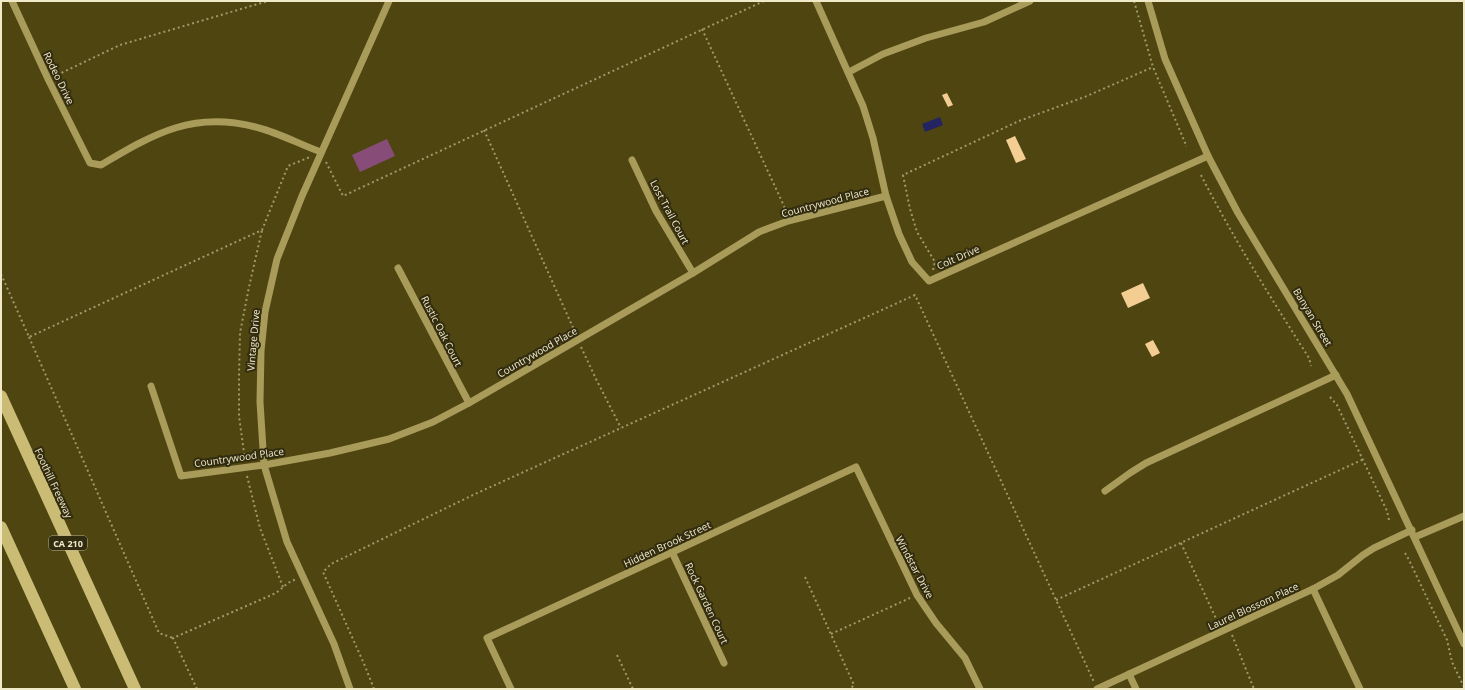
<svg xmlns="http://www.w3.org/2000/svg" width="1465" height="690" viewBox="0 0 1465 690" font-family="'Open Sans',sans-serif">
  <style>
    .green { fill: #874d78 }
    .water { fill: #232461 }
    .building { fill: #f4cd92 }
    .lines { fill: none; stroke-linecap: round; stroke-linejoin: round }
    .path { stroke: #a1986e; stroke-width: 2; stroke-dasharray: 2 3; stroke-linecap: butt }
    .minor { stroke: #a99b5a; stroke-width: 7 }
    .highway { stroke: #cbbc75; stroke-width: 12 }
    .labels { text-anchor: middle; dominant-baseline: central; stroke-width: 4; stroke-linejoin: round; paint-order: stroke }
    .shield { fill: #312b10; stroke: #b7b192; stroke-width: 1 }
    .shield-label { font-size: 9px; font-weight: bold; fill: #f1eac9 }
    .street-label { font-size: 10px; fill: #f1eac9; stroke: #312b10 }
  </style>
  <rect width="100%" height="100%" fill="#4f4511"/>
  <!-- green -->
  <polygon class="green" points="387,139 395,156 360,172 352,155"/>
  <!-- water -->
  <polygon class="water" points="940,117 943,125 925,132 922,124"/>
  <!-- building -->
  <g class="building">
    <polygon points="947,93 953,105 948,107 942,95"/>
    <polygon points="1015,136 1026,159 1016,163 1006,140"/>
    <polygon points="1143,283 1150,298 1128,308 1121,293"/>
    <polygon points="1153,340 1160,353 1152,357 1145,344"/>
  </g>
  <g class="lines">
    <!-- path -->
    <g class="path">
      <polyline points="1134,1 1153,67 1186,145 1186,147"/>
      <polyline points="702,29 784,206 786,213"/>
      <polyline points="57,75 120,45 268,1"/>
      <polyline points="484,130 575,332"/>
      <polyline points="326,162 343,196 764,1"/>
      <path d="M 1201,175 C 1233,238 1271,298 1309,358 L 1311,366"/>
      <polyline points="933,270 935,262 917,232 910,209 903,175 1019,121 1087,96 1153,67"/>
      <polyline points="1,274 29,337 262,230 288,166 310,157"/>
      <polyline points="29,337 159,633 173,638"/>
      <polyline points="581,347 596,379 621,428"/>
      <polyline points="1330,397 1337,405 1387,511 1389,520"/>
      <polyline points="245,460 239,416 239,374 240,333 249,287 262,230"/>
      <polyline points="247,476 260,528 283,587"/>
      <polyline points="1181,543 1218,623"/>
      <polyline points="1405,553 1409,560 1447,640 1452,662 1464,687"/>
      <polyline points="805,577 854,685 850,689"/>
      <polyline points="1056,600 1364,459"/>
      <polyline points="831,634 910,598"/>
      <polyline points="1232,635 1254,689"/>
      <polyline points="617,655 633,689"/>
      <polyline points="197,689 173,638 276,593 288,583 296,579"/>
      <polyline points="374,689 365,666 323,572 331,564 475,494 915,295 1094,682"/>
    </g>
    <!-- minor -->
    <g class="minor">
      <path d="M 12,1 L 48,79 L 90,163 L 101,165 C 155,133 194,110 259,128 C 279,133 301,145 321,152"/>
      <polyline points="816,1 863,106 873,138 886,196 899,234 912,262 929,281 1208,156"/>
      <polyline points="1148,1 1165,59 1208,156 1238,213 1347,394 1464,644"/>
      <polyline points="849,72 883,54 926,38 984,22 1030,1"/>
      <polyline points="632,160 656,211 693,273"/>
      <polyline points="398,268 469,403"/>
      <polyline points="151,386 181,476 264,465 330,453 389,439 433,422 469,403 693,273 759,232 788,221 886,196"/>
      <polyline points="1105,491 1130,473 1146,463 1336,375"/>
      <polyline points="1415,537 1464,516"/>
      <polyline points="672,552 724,663"/>
      <polyline points="1313,589 1360,689"/>
      <polyline points="1129,674 1136,689"/>
      <polyline points="350,689 334,644 287,542 264,465 260,402 261,351 265,312 277,259 302,196 389,1"/>
      <polyline points="511,689 487,638 856,467 917,595 936,623 965,658 980,689"/>
      <polyline points="1097,689 1313,589 1338,575 1363,555 1374,548 1412,530"/>
    </g>
    <!-- highway -->
    <g class="highway">
      <polyline points="1,396 135,689"/>
      <polyline points="1,527 75,689"/>
    </g>
  </g>
  <g class="labels">
    <!-- shield labels -->
    <rect class="shield" x="49" y="536" width="38" height="14" rx="3"/>
    <g class="shield-label">
      <text x="68" y="543">CA 210</text>
    </g>
    <!-- street labels -->
    <g class="street-label">
      <text transform="translate(59 78) rotate(64)">Rodeo Drive</text>
      <text transform="translate(825 202) rotate(-15)">Countrywood Place</text>
      <text transform="translate(670 212) rotate(62)">Lost Trail Court</text>
      <text transform="translate(958 257) rotate(-24)">Colt Drive</text>
      <text transform="translate(1313 317) rotate(59)">Banyan Street</text>
      <text transform="translate(442 331) rotate(63)">Rustic Oak Court</text>
      <text transform="translate(253 340) rotate(-85)">Vintage Drive</text>
      <text transform="translate(537 352) rotate(-30)">Countrywood Place</text>
      <text transform="translate(239 457) rotate(-8)">Countrywood Place</text>
      <text transform="translate(54 483) rotate(65)">Foothill Freeway</text>
      <text transform="translate(667 544) rotate(-25)">Hidden Brook Street</text>
      <text transform="translate(915 567) rotate(62)">Windstar Drive</text>
      <text transform="translate(707 603) rotate(65)">Rock Garden Court</text>
      <text transform="translate(1253 606) rotate(-25)">Laurel Blossom Place</text>
    </g>
  </g>
  <!-- border -->
  <rect width="1465" height="690" fill="none" stroke="#f1eac9" stroke-width="4"/>
</svg>
